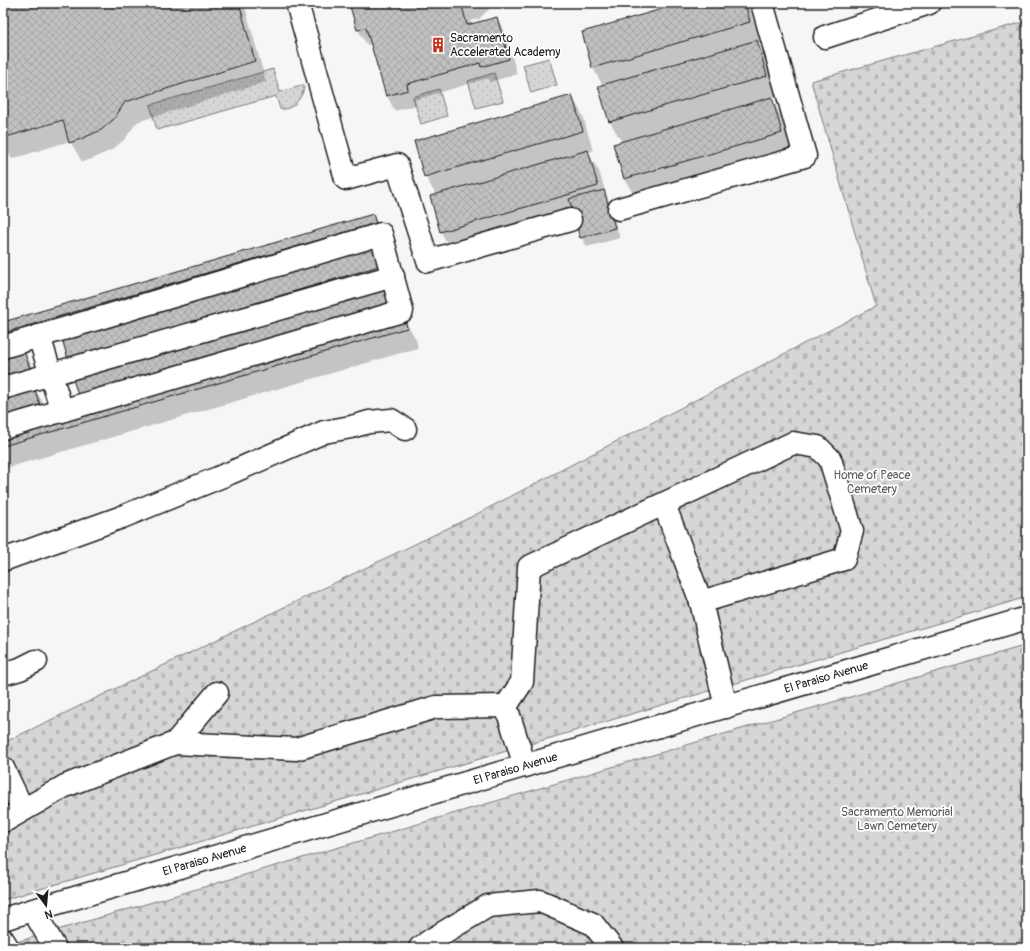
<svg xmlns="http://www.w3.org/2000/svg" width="1030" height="951" viewBox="0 0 1030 951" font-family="Pangolin,sans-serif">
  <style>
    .grass { fill: url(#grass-dots); stroke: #797979 }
    .cemetery { fill: url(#cemetery-stones); stroke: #797979 }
    .shadow { fill: #0003; fill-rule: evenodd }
    .building { fill: url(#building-cross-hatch); stroke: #1c1c1c }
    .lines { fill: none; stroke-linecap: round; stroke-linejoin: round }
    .minor-casing { stroke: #1c1c1c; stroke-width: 25 }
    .minor { stroke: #fff; stroke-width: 22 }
    .labels { text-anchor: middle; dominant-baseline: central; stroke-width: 3.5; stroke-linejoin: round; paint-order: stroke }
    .poi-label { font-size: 12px; fill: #1c1c1c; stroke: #fff; text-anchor: start }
    .park-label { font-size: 12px; fill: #5d5d5d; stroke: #fff }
    .street-label { font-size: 12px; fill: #1c1c1c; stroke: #fff }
  </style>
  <defs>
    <pattern id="grass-dots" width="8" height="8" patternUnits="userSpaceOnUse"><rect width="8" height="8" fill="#d6d6d6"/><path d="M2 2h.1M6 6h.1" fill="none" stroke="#b7b7b7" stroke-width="1.8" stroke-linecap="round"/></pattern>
    <pattern id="cemetery-stones" width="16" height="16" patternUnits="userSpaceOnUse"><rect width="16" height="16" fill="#d6d6d6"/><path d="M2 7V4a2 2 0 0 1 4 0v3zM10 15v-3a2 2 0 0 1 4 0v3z" fill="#b7b7b7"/></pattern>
    <pattern id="building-cross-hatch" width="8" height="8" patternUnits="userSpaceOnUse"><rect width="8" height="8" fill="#c0c0c0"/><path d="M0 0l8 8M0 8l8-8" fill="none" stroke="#a4a4a4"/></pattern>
  </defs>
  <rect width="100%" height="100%" fill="#f6f6f6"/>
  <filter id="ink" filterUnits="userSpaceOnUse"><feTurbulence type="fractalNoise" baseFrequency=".025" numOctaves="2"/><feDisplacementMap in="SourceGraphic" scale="8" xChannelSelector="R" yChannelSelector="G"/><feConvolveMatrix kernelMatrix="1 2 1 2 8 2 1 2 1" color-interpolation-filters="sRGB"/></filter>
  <g filter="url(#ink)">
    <!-- grass -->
    <g class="grass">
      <polygon points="549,58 557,85 531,93 523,65"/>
      <path d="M 273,69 L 280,92 L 304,85 C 304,97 292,111 280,109 L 276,96 L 157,130 L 150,105 Z"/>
      <polygon points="494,73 503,101 476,108 468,81"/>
      <polygon points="439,89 447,116 421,124 413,97"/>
    </g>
    <!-- cemetery -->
    <g class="cemetery">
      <polygon points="1027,21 1027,597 3,900 3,743 475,515 876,306 811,81"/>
      <polygon points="1027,645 1027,948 3,948 3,946"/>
    </g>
    <!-- shadow -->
    <g class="shadow">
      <polygon points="3,3 244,3 266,82 137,122 125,139 113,149 92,159 82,162 70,141 12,159 3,144"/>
      <polygon points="350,3 492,3 491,7 479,19 470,21 471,25 497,18 505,33 517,74 490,82 488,78 415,100 416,105 395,111 387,96 371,44 367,45 358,30"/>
      <polygon points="687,3 748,3 761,42 758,43 768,61 778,96 771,98 783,119 793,154 636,199 625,179 615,144 622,142 610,122 603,86 593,68 583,33"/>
      <polygon points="572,96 583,116 593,151 588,152 599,171 620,238 587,247 581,237 575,216 452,252 441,232 436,195 425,176"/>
      <path d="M 373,215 L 384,235 L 372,248 L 404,319 L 416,339 L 418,348 L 3,469 L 3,323 ZM 63,338 L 79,394 L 46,408 L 36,391 L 41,389 L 35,371 L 23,350 Z"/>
    </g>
    <!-- building -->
    <g class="building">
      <polygon points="3,3 239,3 255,61 125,102 114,119 101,130 81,139 69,143 63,120 3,138"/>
      <polygon points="349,3 471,3 462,6 467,25 497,17 509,59 481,67 480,63 407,84 408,90 386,96 366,28 357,30"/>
      <polygon points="683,3 745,3 750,22 592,68 582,32"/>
      <polygon points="757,40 767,76 609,122 598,86"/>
      <polygon points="572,95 583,131 424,177 414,141"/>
      <polygon points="772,97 782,133 624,179 613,144"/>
      <polygon points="588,150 598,186 440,232 430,196"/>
      <polygon points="604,190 615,228 580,238 569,199"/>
      <polygon points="373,214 376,223 3,333 3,322"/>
      <polygon points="373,247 379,266 68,359 62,339"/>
      <polygon points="383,284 389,303 78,395 72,376"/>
      <polygon points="405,318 407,328 3,446 3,436"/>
      <polygon points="24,350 30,369 3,377 3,356"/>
      <polygon points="34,387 40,405 3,416 3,396"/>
    </g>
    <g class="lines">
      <!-- minor casing -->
      <g class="minor-casing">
        <g id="minor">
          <polyline points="297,3 346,179 397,165 428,261 570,220"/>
          <polyline points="825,37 929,3"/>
          <polyline points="619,209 805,156 762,3"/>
          <polyline points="39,336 62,411"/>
          <polyline points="3,347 381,234 402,311 3,428"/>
          <polyline points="3,388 393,276"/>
          <polyline points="664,504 701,602"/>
          <polyline points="3,560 122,517 230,473 324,432 351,427 369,422 391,420 405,429"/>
          <polyline points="3,674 20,669 36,661"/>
          <polyline points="506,706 522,682 529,567 793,443 818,447 830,459 852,531 844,559 701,602 726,707"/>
          <polyline points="175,743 296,749 436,707 506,706 525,766"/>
          <polyline points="3,768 23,810"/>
          <polyline points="6,820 65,786 175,743 217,693"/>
          <polyline points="33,910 55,948"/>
          <path id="s1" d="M 3,919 L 1027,618"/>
          <polyline points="3,940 8,948"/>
          <polyline points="420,948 431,940 488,906 540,901 593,924 612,948"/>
        </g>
      </g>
      <!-- minor -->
      <use href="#minor" class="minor"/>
    </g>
  </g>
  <!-- icons -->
  <defs>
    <g id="building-bare" transform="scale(1.2)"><path d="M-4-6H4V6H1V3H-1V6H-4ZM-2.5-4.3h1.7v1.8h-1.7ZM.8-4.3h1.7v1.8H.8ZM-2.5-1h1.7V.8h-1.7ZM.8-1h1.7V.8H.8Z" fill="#c8321e" stroke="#fff" stroke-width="2.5" paint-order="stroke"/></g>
  </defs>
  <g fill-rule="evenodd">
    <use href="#building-bare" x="438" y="45"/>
  </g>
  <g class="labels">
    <!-- poi labels -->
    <g class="poi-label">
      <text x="450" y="38">Sacramento<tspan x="450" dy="14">Accelerated Academy</tspan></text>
    </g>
    <!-- park labels -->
    <g class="park-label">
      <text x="872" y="475">Home of Peace<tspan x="872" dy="14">Cemetery</tspan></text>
      <text x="897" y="812">Sacramento Memorial<tspan x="897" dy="14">Lawn Cemetery</tspan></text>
    </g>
    <!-- street labels -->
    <g class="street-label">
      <text stroke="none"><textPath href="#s1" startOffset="858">El Paraiso Avenue</textPath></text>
      <text stroke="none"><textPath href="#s1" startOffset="534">El Paraiso Avenue</textPath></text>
      <text stroke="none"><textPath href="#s1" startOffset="210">El Paraiso Avenue</textPath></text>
    </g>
  </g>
  <!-- margin -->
  <rect width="1030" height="951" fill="none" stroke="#fff" stroke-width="16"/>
  <rect x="8" y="8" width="1014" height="935" fill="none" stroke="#1c1c1c" stroke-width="1.5" filter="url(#ink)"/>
  <!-- north arrow -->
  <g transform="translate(46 905) rotate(164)" stroke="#ffffff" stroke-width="3" paint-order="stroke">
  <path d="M0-3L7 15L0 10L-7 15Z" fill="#1c1c1c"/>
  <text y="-6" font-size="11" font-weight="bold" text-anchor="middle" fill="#1c1c1c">N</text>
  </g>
</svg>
